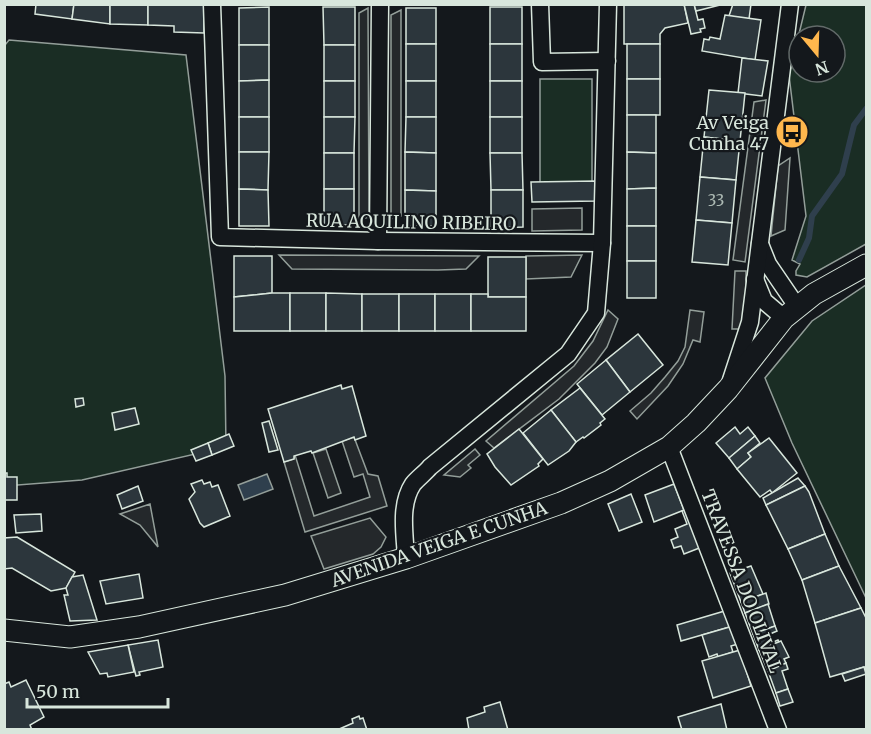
<svg xmlns="http://www.w3.org/2000/svg" width="871" height="734" viewBox="0 0 871 734" font-family="Merriweather,serif">
  <style>
    .green { fill: #1a2d24; stroke: #939e99; stroke-width: 1.5; fill-rule: evenodd }
    .parking { fill: #24282b; stroke: #939e99; stroke-width: 1.5 }
    .water { fill: #2f3f4d; stroke: #939e99; stroke-width: 1.5 }
    .lines { fill: none; stroke-linecap: round; stroke-linejoin: round }
    .stream { stroke: #2f3f4d; stroke-width: 6 }
    .building { fill: #2c363c; stroke: #d8e6dc; stroke-width: 1.5 }
    .minor-casing { stroke: #d8e6dc; stroke-width: 19 }
    .tertiary-casing { stroke: #d8e6dc; stroke-width: 23 }
    .minor { stroke: #14181c; stroke-width: 16 }
    .tertiary { stroke: #14181c; stroke-width: 21 }
    .labels { text-anchor: middle; dominant-baseline: central; stroke-width: 4.5; stroke-linejoin: round; paint-order: stroke }
    .number-label { font-size: 15px; fill: #adbab4 }
    .poi-label { font-size: 18px; fill: #d8e6dc; stroke: #14181c; text-anchor: end }
    .street-label { font-size: 18px; fill: #d8e6dc; stroke: #14181c }
  </style>
  <rect width="100%" height="100%" fill="#14181c"/>
  <!-- green -->
  <g class="green">
    <path d="M 806,5 L 866,5 L 866,244 L 807,277 L 796,275 L 796,271 L 800,264 L 792,260 L 806,216 L 789,75 ZM 799,36 L 835,36 L 835,72 L 799,72 Z"/>
    <polygon points="9,40 186,55 225,376 226,447 82,480 5,486 5,45"/>
    <polygon points="540,79 592,79 592,182 540,183"/>
    <polygon points="866,285 866,598 792,443 765,378 812,321"/>
  </g>
  <!-- parking -->
  <g class="parking">
    <polygon points="368,8 369,217 359,220 359,13"/>
    <polygon points="401,10 401,216 391,219 391,15"/>
    <polygon points="766,100 745,262 733,260 754,102"/>
    <polygon points="790,158 785,230 771,236 778,166"/>
    <polygon points="582,208 582,230 532,231 532,209"/>
    <polygon points="279,255 479,256 466,269 438,270 292,269"/>
    <polygon points="582,255 571,277 526,279 526,256"/>
    <polygon points="735,271 746,271 746,314 744,329 732,329"/>
    <polygon points="608,310 618,319 607,347 595,363 559,399 494,448 486,441 574,366 593,341"/>
    <polygon points="690,310 704,312 700,342 693,340 683,364 668,386 637,419 630,411 651,393 665,377 678,361 685,347"/>
    <polygon points="354,437 368,474 378,476 387,506 305,532 284,462 294,459 295,455 314,516 370,497 363,474 354,477 342,441"/>
    <polygon points="326,449 341,493 328,498 313,453"/>
    <polygon points="475,449 480,455 468,465 471,468 460,477 444,475"/>
    <polygon points="150,504 158,547 140,525 120,514"/>
    <polygon points="370,518 386,537 381,547 373,554 324,569 311,536"/>
  </g>
  <!-- water -->
  <polygon class="water" points="267,474 273,489 244,500 238,485"/>
  <g class="lines">
    <!-- stream -->
    <polyline class="stream" points="799,260 809,238 812,216 842,174 854,125 866,109"/>
  </g>
  <!-- building -->
  <g class="building">
    <polygon points="36,4 74,4 72,19 35,14"/>
    <polygon points="74,4 110,4 110,24 72,19"/>
    <polygon points="110,4 148,4 148,25 110,24"/>
    <polygon points="148,4 204,4 204,33 174,32 174,26 148,25"/>
    <polygon points="624,4 684,4 688,23 665,28 660,34 660,44 624,44"/>
    <polygon points="684,4 694,4 698,20 703,19 705,28 700,29 701,32 691,34"/>
    <polygon points="694,4 724,4 696,11"/>
    <polygon points="733,4 751,4 749,19 729,16"/>
    <polygon points="269,7 269,45 239,45 239,8"/>
    <polygon points="323,7 355,7 355,45 324,45"/>
    <rect x="490" y="7" width="32" height="37"/>
    <rect x="406" y="8" width="30" height="36"/>
    <polygon points="725,15 761,20 755,60 702,51 704,39 709,40 710,37 720,39"/>
    <rect x="406" y="44" width="30" height="37"/>
    <rect x="490" y="44" width="32" height="37"/>
    <rect x="627" y="44" width="33" height="35"/>
    <polygon points="239,45 269,45 269,80 239,81"/>
    <rect x="324" y="45" width="31" height="36"/>
    <polygon points="742,58 768,61 762,96 738,93"/>
    <rect x="627" y="79" width="33" height="36"/>
    <polygon points="269,80 269,117 239,117 239,81"/>
    <rect x="324" y="81" width="31" height="36"/>
    <rect x="406" y="81" width="30" height="36"/>
    <rect x="490" y="81" width="32" height="36"/>
    <polygon points="709,90 745,93 740,141 704,137"/>
    <polygon points="627,115 656,115 656,153 627,152"/>
    <rect x="239" y="117" width="30" height="35"/>
    <polygon points="324,117 355,117 354,153 324,153"/>
    <polygon points="406,117 436,117 436,153 405,152"/>
    <rect x="490" y="117" width="32" height="36"/>
    <polygon points="704,137 740,141 736,180 700,177"/>
    <polygon points="239,152 269,152 268,190 239,189"/>
    <polygon points="405,152 436,153 436,191 405,190"/>
    <polygon points="627,152 656,153 656,188 627,189"/>
    <rect x="324" y="153" width="30" height="36"/>
    <polygon points="490,153 522,153 523,190 491,190"/>
    <polygon points="700,177 736,180 732,223 696,220"/>
    <polygon points="596,181 596,201 532,202 531,182"/>
    <polygon points="656,188 656,226 627,226 627,189"/>
    <polygon points="239,189 268,190 269,226 239,226"/>
    <rect x="324" y="189" width="30" height="36"/>
    <polygon points="405,190 436,191 436,226 405,226"/>
    <polygon points="491,190 523,190 523,227 491,228"/>
    <polygon points="696,220 732,223 728,265 692,262"/>
    <rect x="627" y="226" width="29" height="35"/>
    <polygon points="234,256 272,256 272,293 234,297"/>
    <rect x="488" y="257" width="38" height="40"/>
    <rect x="627" y="261" width="29" height="37"/>
    <polygon points="272,293 290,293 290,331 234,331 234,297"/>
    <rect x="290" y="293" width="36" height="38"/>
    <polygon points="326,293 362,294 362,331 326,331"/>
    <rect x="362" y="294" width="37" height="37"/>
    <rect x="399" y="294" width="36" height="37"/>
    <rect x="435" y="294" width="36" height="37"/>
    <polygon points="471,294 488,294 488,297 526,297 526,331 471,331"/>
    <polygon points="638,334 663,365 630,392 606,360"/>
    <polygon points="606,360 630,392 602,415 577,384"/>
    <polygon points="341,385 342,389 352,386 366,436 355,440 354,437 312,453 311,451 294,456 294,459 284,462 268,409"/>
    <polygon points="580,388 605,419 600,423 601,425 584,438 583,437 576,442 551,410"/>
    <polygon points="83,398 84,405 76,407 75,399"/>
    <polygon points="135,408 139,424 115,430 112,413"/>
    <polygon points="551,410 576,442 569,451 548,465 523,433"/>
    <polygon points="269,421 278,450 269,452 262,423"/>
    <polygon points="735,427 740,434 748,427 755,436 729,458 716,443"/>
    <polygon points="519,429 543,459 538,464 539,466 511,485 495,467 487,454"/>
    <polygon points="229,434 234,446 212,455 208,443"/>
    <polygon points="755,436 760,443 748,453 751,457 737,469 729,458"/>
    <polygon points="769,438 797,473 772,493 770,490 760,497 737,469 751,457 748,453"/>
    <polygon points="208,443 212,455 196,461 191,450"/>
    <polygon points="4,473 7,473 7,477 17,477 17,500 4,500"/>
    <polygon points="798,478 805,486 766,505 763,498"/>
    <polygon points="202,480 204,484 210,482 212,487 218,485 230,516 204,527 200,523 189,499 195,492 191,484"/>
    <polygon points="674,484 684,510 654,522 645,495"/>
    <polygon points="138,486 143,501 122,509 117,495"/>
    <polygon points="805,486 809,492 825,534 788,549 766,505"/>
    <polygon points="631,494 642,522 619,531 608,504"/>
    <polygon points="692,507 707,545 684,554 681,546 674,548 671,540 678,537 675,529 687,524 682,511"/>
    <polygon points="41,514 42,531 16,533 14,515"/>
    <polygon points="825,534 839,566 802,580 788,549"/>
    <polygon points="17,537 75,572 66,588 51,591 12,568 4,569 4,538"/>
    <polygon points="751,566 763,594 741,602 730,573"/>
    <polygon points="839,566 861,608 815,623 802,580"/>
    <polygon points="139,574 143,598 106,604 100,581"/>
    <polygon points="83,575 97,620 70,621 64,595 68,595 66,588 72,577"/>
    <polygon points="766,593 769,604 745,613 741,602"/>
    <polygon points="768,604 775,626 753,634 745,613"/>
    <polygon points="861,608 866,618 866,673 864,667 830,677 815,623"/>
    <polygon points="728,610 733,626 681,641 677,625"/>
    <polygon points="733,626 738,644 731,646 733,652 718,657 717,654 709,657 702,635"/>
    <polygon points="775,626 777,631 770,634 772,640 770,641 771,643 778,640 779,642 759,650 753,634"/>
    <polygon points="158,640 163,667 139,672 140,675 136,676 128,645"/>
    <polygon points="781,641 789,657 784,659 786,663 768,671 759,650"/>
    <polygon points="128,645 134,672 108,677 107,673 100,674 88,652"/>
    <polygon points="740,650 751,686 713,698 702,661"/>
    <polygon points="786,663 788,669 782,671 788,689 776,693 768,671"/>
    <polygon points="864,667 866,674 845,681 842,674"/>
    <polygon points="26,680 44,717 30,725 32,730 4,730 4,684 9,682 11,687"/>
    <polygon points="788,689 793,702 780,706 776,693"/>
    <polygon points="500,702 508,730 469,730 467,718 485,712 484,707"/>
    <polygon points="721,704 727,730 682,730 678,717"/>
    <polygon points="359,716 360,719 363,718 367,730 337,730 353,723 352,719"/>
  </g>
  <g class="lines">
    <!-- minor casing -->
    <g class="minor-casing">
      <g id="minor">
        <polyline points="212,4 220,237 378,241 602,243"/>
        <polyline points="540,4 542,62 607,61"/>
        <polyline points="378,241 380,4"/>
        <polyline points="760,244 768,264 798,308"/>
        <polyline points="755,279 764,301 784,318"/>
        <polyline points="731,380 750,322 790,4"/>
        <polyline points="669,447 778,730"/>
        <path d="M 406,558 C 405,535 399,505 413,484 C 418,478 425,473 430,467 L 568,354 L 596,313 L 602,243 L 608,4"/>
      </g>
    </g>
    <!-- tertiary casing -->
    <g class="tertiary-casing">
      <polyline id="tertiary" points="4,630 70,637 139,627 285,595 406,558 561,503 610,481 669,447 696,423 728,389 784,318 814,294 866,265"/>
    </g>
    <!-- minor -->
    <use href="#minor" class="minor"/>
    <!-- tertiary -->
    <use href="#tertiary" class="tertiary"/>
  </g>
  <!-- icons -->
  <defs>
    <g id="bus-disc" transform="scale(1.725)"><circle r="9.5" fill="#ffb74d" stroke="#14181c"/><path d="M-5-6H5V4H4V6H2V4H-2V6H-4V4H-5ZM-3.5-4V0h7V-4ZM-3.5 1.2v1.5H-2V1.2ZM2 1.2v1.5H3.5V1.2Z" fill="#111"/></g>
  </defs>
  <g fill-rule="evenodd">
    <use href="#bus-disc" x="792" y="132"/>
  </g>
  <g class="labels">
    <!-- number labels -->
    <g class="number-label">
      <text x="716" y="200">33</text>
    </g>
    <!-- poi labels -->
    <g class="poi-label">
      <text x="769" y="122">Av Veiga<tspan x="769" dy="21">Cunha 47</tspan></text>
    </g>
    <!-- street labels -->
    <g class="street-label">
      <text transform="translate(411 222) rotate(1)">RUA AQUILINO RIBEIRO</text>
      <text transform="translate(439 544) rotate(-19)">AVENIDA VEIGA E CUNHA</text>
      <text transform="translate(742 581) rotate(69)">TRAVESSA DO OLIVAL</text>
    </g>
  </g>
  <!-- border -->
  <rect width="871" height="734" fill="none" stroke="#d8e6dc" stroke-width="12"/>
  <!-- north arrow -->
  <g transform="translate(817 54) rotate(161)"><circle r="28" fill="#14181c" stroke="#626a69" stroke-width="1.5"/>
  <path d="M0-4.5L10 22L0 15L-10 22Z" fill="#ffb74d"/>
  <text y="-9" font-size="16" font-weight="bold" text-anchor="middle" fill="#d8e6dc">N</text>
  </g>
  <!-- scale -->
  <path d="M27 698v9h141v-9" fill="none" stroke="#d8e6dc" stroke-width="3"/>
  <text x="36" y="698" font-size="18" fill="#d8e6dc" stroke="#14181c" stroke-width="4.5" paint-order="stroke">50 m</text>
</svg>
